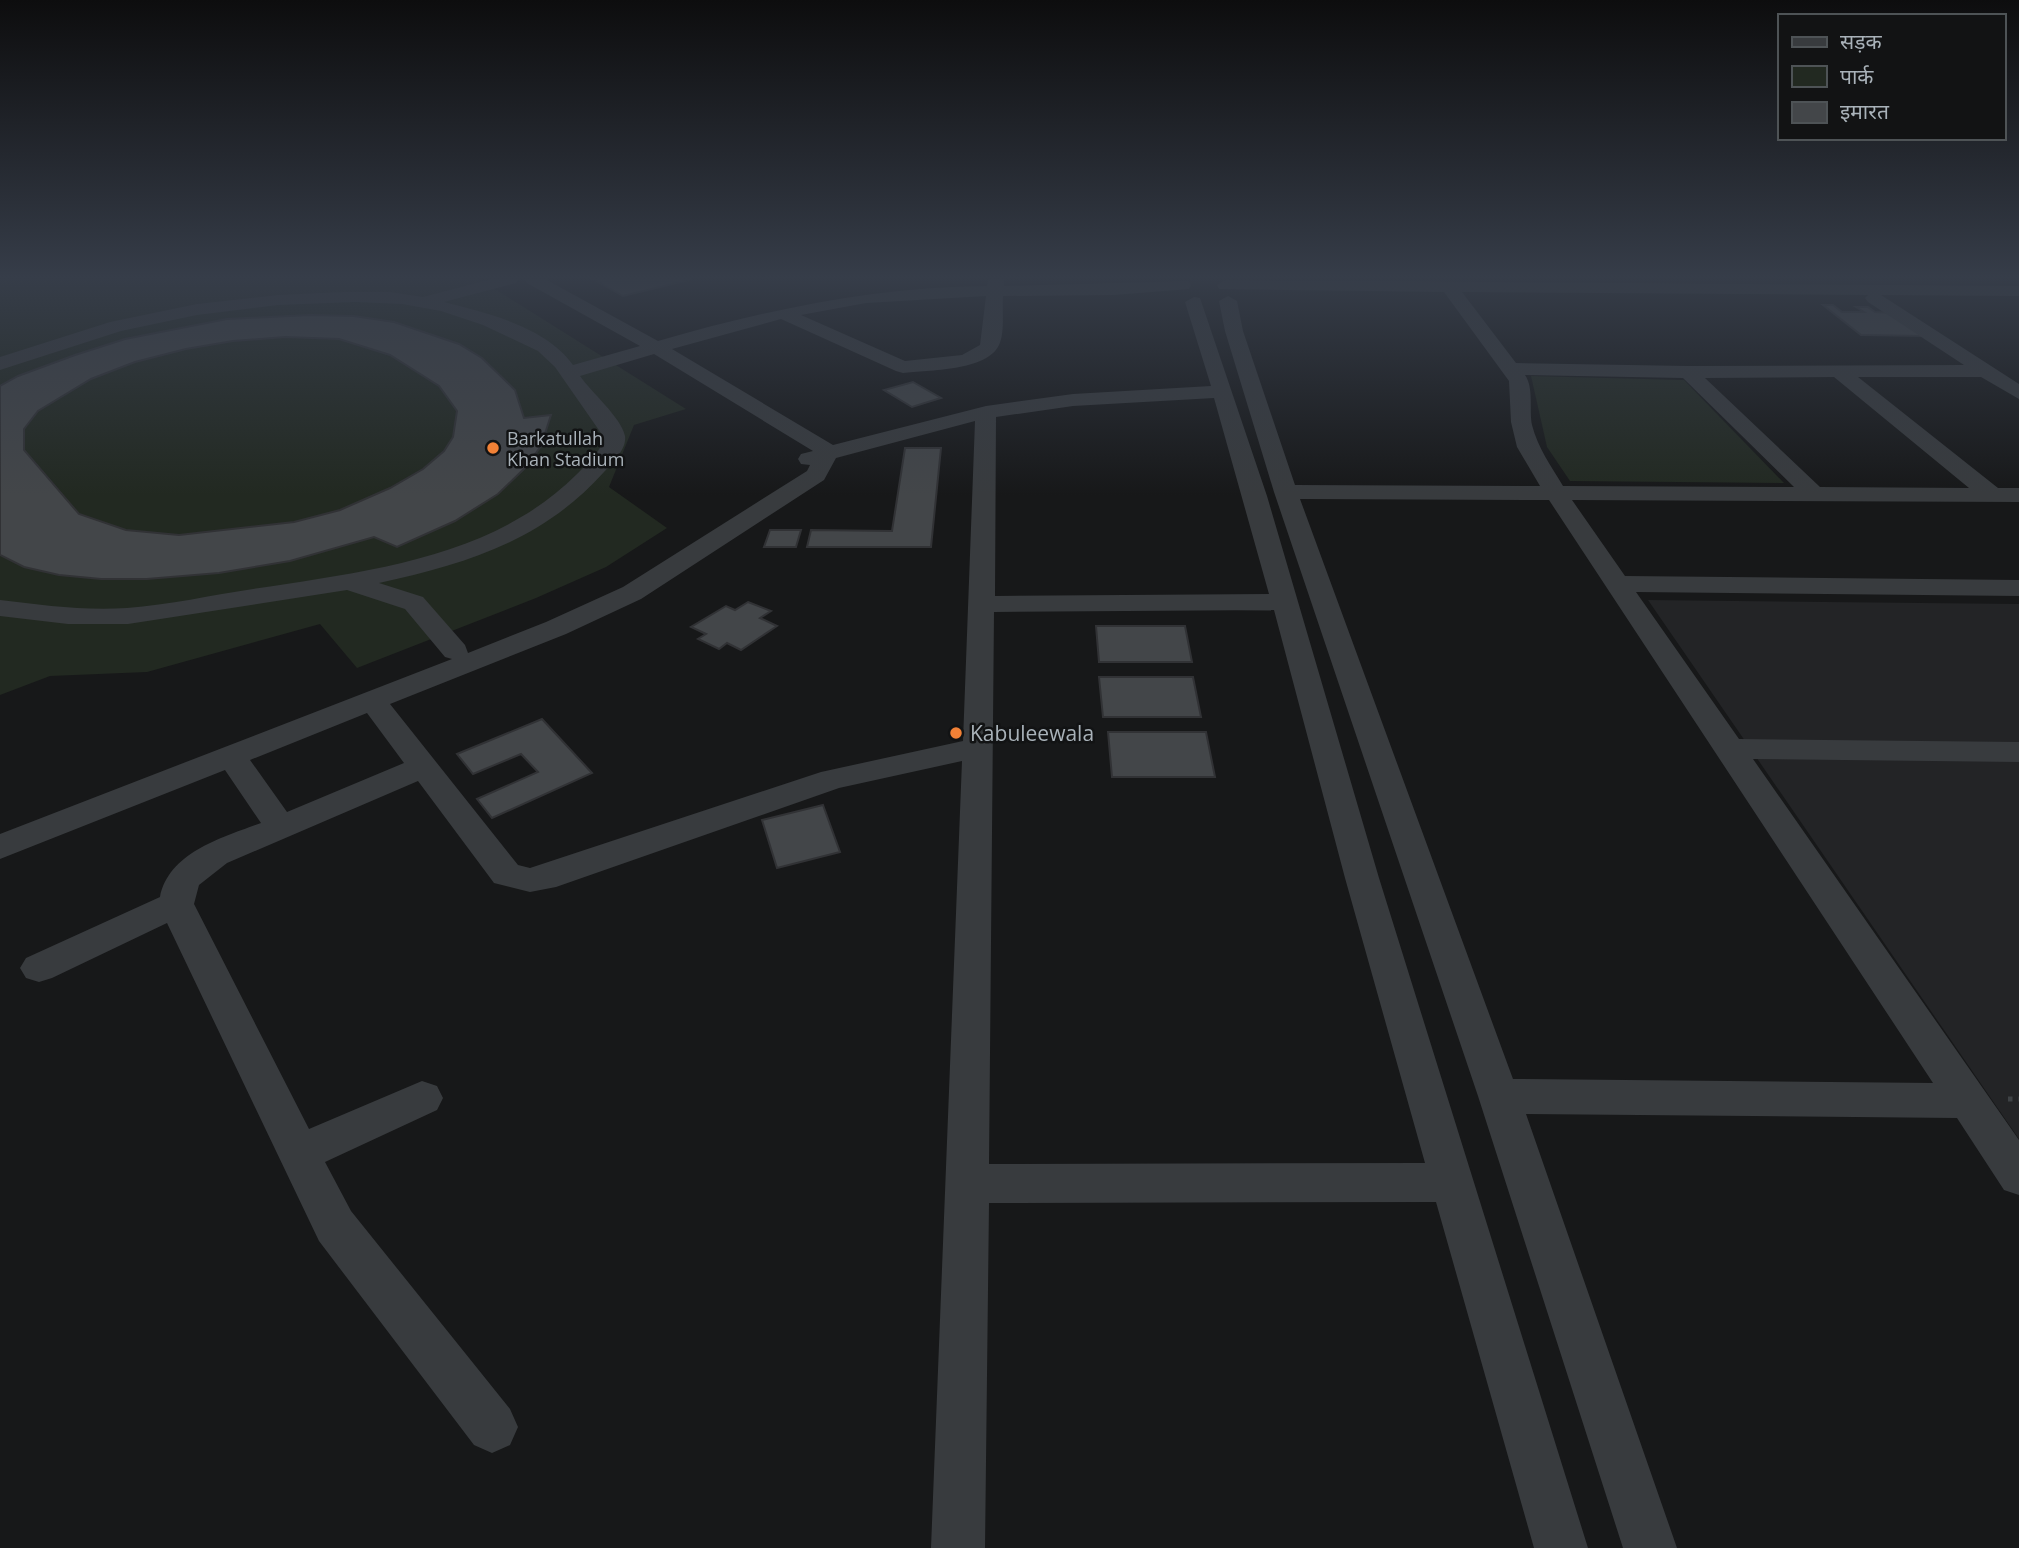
<svg xmlns="http://www.w3.org/2000/svg" width="2019" height="1548" viewBox="0 0 2019 1548" font-family="'Open Sans','Noto Sans Devanagari',sans-serif">
  <style>
    .built { fill: #232426 }
    .green { fill: #222921 }
    .building { fill: #434649; stroke: #313235; stroke-width: 2; fill-rule: evenodd }
    .lines { fill: none; stroke-linecap: round; stroke-linejoin: round }
    .path { stroke: #3e4245; stroke-width: 5; stroke-dasharray: 4.5 6; stroke-linecap: butt }
    .minor { fill: #383b3e; fill-rule: evenodd }
    .poi-dot { fill: #f28136; stroke: #121314; stroke-width: 2.5 }
    .labels { text-anchor: middle; dominant-baseline: central; stroke-width: 5; stroke-linejoin: round; paint-order: stroke }
    .far-poi-label { font-size: 18px; fill: #a9b2b9; stroke: #121314; text-anchor: start }
    .poi-label { font-size: 21px; fill: #a9b2b9; stroke: #121314; text-anchor: start }
  </style>
  <rect width="100%" height="100%" fill="#171819"/>
  <!-- built -->
  <polygon class="built" points="1648,600 2019,604 2019,1139"/>
  <!-- green -->
  <g class="green">
    <polygon points="0,279 479,279 686,409 634,425 609,487 667,528 606,567 536,598 357,668 320,624 147,672 50,676 0,695"/>
    <polygon points="1531,376 1684,380 1784,483 1570,481 1547,447"/>
  </g>
  <!-- building -->
  <g class="building">
    <polygon points="593,279 693,279 623,296"/>
    <polygon points="1823,305 1833,305 1842,312 1864,312 1856,307 1868,307 1875,312 1894,313 1926,336 1861,335"/>
    <path d="M 310,315 L 354,316 L 394,322 L 459,344 L 482,358 L 515,390 L 524,418 L 551,415 L 541,446 L 526,467 L 498,494 L 455,521 L 397,547 L 374,537 L 290,561 L 219,573 L 147,579 L 101,579 L 59,575 L 24,567 L 0,555 L 0,386 L 18,376 L 75,355 L 125,339 L 227,319 ZM 285,337 L 339,339 L 390,355 L 439,386 L 457,411 L 453,437 L 444,451 L 423,469 L 390,488 L 340,510 L 294,522 L 179,535 L 126,530 L 79,514 L 24,450 L 24,429 L 38,411 L 91,379 L 135,362 L 186,349 L 233,341 Z"/>
    <polygon points="913,382 941,398 912,407 884,390"/>
    <polygon points="905,448 941,448 931,547 807,547 811,530 892,531"/>
    <polygon points="770,530 801,530 796,547 764,547"/>
    <polygon points="748,602 771,611 760,618 777,626 741,650 727,643 719,649 698,639 706,634 691,627 726,606 735,610"/>
    <polygon points="1096,626 1185,626 1192,662 1099,662"/>
    <polygon points="1099,677 1193,677 1201,717 1103,717"/>
    <polygon points="542,719 592,773 492,818 477,799 538,772 521,754 473,774 457,754"/>
    <polygon points="1108,732 1206,732 1215,777 1112,777"/>
    <polygon points="823,805 840,852 777,868 762,820"/>
  </g>
  <g class="lines">
    <!-- path -->
    <polyline class="path" points="2008,1099 2019,1099"/>
    <!-- minor -->
    <g class="minor">
      <path d="M 492,279 L 518,279 L 516,283 L 444,302 C 488,313 546,327 573,365 L 640,346 L 527,283 L 525,279 L 545,279 L 658,341 C 766,310 873,287 987,286 L 988,279 L 1004,279 L 1004,286 L 1189,281 L 1191,285 L 1189,289 L 1114,295 L 1003,296 C 1002,311 1005,332 999,345 C 987,371 928,370 903,373 L 896,371 L 781,319 L 672,349 L 833,445 L 986,406 L 1073,394 L 1211,386 L 1185,302 L 1194,297 L 1200,298 L 1267,496 L 1379,878 L 1588,1548 L 1534,1548 L 1436,1202 L 989,1203 L 985,1548 L 931,1548 L 962,761 L 839,788 L 556,887 L 530,892 L 494,883 L 418,781 L 227,863 L 199,885 L 194,904 L 309,1129 L 422,1081 L 437,1086 L 443,1098 L 437,1110 L 325,1162 L 351,1211 L 510,1409 L 518,1427 L 510,1445 L 492,1453 L 474,1445 L 319,1241 L 167,923 L 52,978 L 39,982 L 26,978 L 20,968 L 26,958 L 160,897 C 169,852 224,837 261,823 L 225,770 L 0,859 L 0,834 L 452,659 L 445,657 L 405,609 L 347,590 L 128,624 L 68,624 L 0,616 L 0,600 C 42,605 84,611 127,608 C 169,605 212,595 253,589 C 366,571 492,559 577,474 C 588,463 602,452 603,436 L 555,367 L 538,351 L 483,325 L 441,311 L 402,304 L 355,302 L 278,305 L 197,315 L 121,331 L 0,370 L 0,357 L 110,322 L 197,304 L 278,295 L 343,292 L 390,292 L 423,297 ZM 986,296 L 980,345 L 962,355 L 905,361 L 801,315 L 866,303 ZM 654,354 L 813,451 L 801,454 L 798,459 L 801,464 L 810,465 L 807,471 L 623,587 L 546,622 L 468,653 L 465,645 L 423,597 L 379,583 C 466,564 542,541 604,472 C 612,463 627,449 625,436 C 621,417 591,392 580,376 ZM 1214,398 L 1269,594 L 995,596 L 996,417 L 1073,406 ZM 975,421 L 963,741 L 821,772 L 530,868 L 518,865 L 390,704 L 566,634 L 641,599 L 824,480 L 836,458 ZM 1274,610 L 1345,878 L 1425,1163 L 989,1164 L 994,612 ZM 367,713 L 404,763 L 287,812 L 250,760 Z"/>
      <path d="M 1225,280 L 2019,286 L 2019,296 L 1881,295 L 2019,384 L 2019,399 L 1981,377 L 1858,377 L 1998,488 L 2019,488 L 2019,502 L 1572,500 L 1625,576 L 2019,580 L 2019,596 L 1636,592 L 1739,739 L 2019,742 L 2019,762 L 1753,759 L 2019,1140 L 2019,1195 L 2004,1190 L 1957,1118 L 1526,1114 L 1677,1548 L 1623,1548 L 1478,1096 L 1274,492 L 1225,331 L 1219,301 L 1228,296 L 1237,301 L 1243,331 L 1295,485 L 1540,486 L 1517,447 L 1511,422 L 1509,381 L 1444,292 L 1219,289 L 1217,285 ZM 1462,292 L 1868,295 L 1865,298 L 1868,302 L 1964,365 L 1688,366 L 1516,363 ZM 1525,375 L 1683,378 L 1794,487 L 1563,486 C 1551,466 1538,448 1532,425 C 1529,409 1534,388 1525,375 ZM 1834,377 L 1969,488 L 1820,487 L 1705,378 ZM 1300,499 L 1549,500 L 1933,1083 L 1513,1079 Z"/>
    </g>
  </g>
  <!-- sky -->
  <linearGradient id="sky" x2="0" y2="1"><stop stop-color="#0d0d0e"/><stop offset="0.56" stop-color="#363d49"/><stop offset="1" stop-color="#363d49" stop-opacity="0"/></linearGradient>
  <rect width="2019" height="495" fill="url(#sky)"/>
  <!-- markers -->
  <g class="poi-dot">
    <circle cx="493" cy="448" r="7"/>
    <circle cx="956" cy="733" r="7"/>
  </g>
  <g class="labels">
    <!-- far-poi labels -->
    <g class="far-poi-label">
      <text x="507" y="438">Barkatullah<tspan x="507" dy="21">Khan Stadium</tspan></text>
    </g>
    <!-- poi labels -->
    <g class="poi-label">
      <text x="970" y="733">Kabuleewala</text>
    </g>
  </g>
  <!-- legend -->
  <rect x="1778" y="14" width="228" height="126" fill="#121314" stroke="#4e5356" stroke-width="2"/>
  <rect x="1792" y="37" width="35" height="10" fill="#383b3e" stroke="#4e5356" stroke-width="2"/>
  <text x="1840" y="49" font-size="21" fill="#a9b2b9">सड़क</text>
  <rect x="1792" y="66" width="35" height="21" fill="#222921" stroke="#4e5356" stroke-width="2"/>
  <text x="1840" y="84" font-size="21" fill="#a9b2b9">पार्क</text>
  <rect x="1792" y="102" width="35" height="21" fill="#434649" stroke="#4e5356" stroke-width="2"/>
  <text x="1840" y="119" font-size="21" fill="#a9b2b9">इमारत</text>
</svg>
